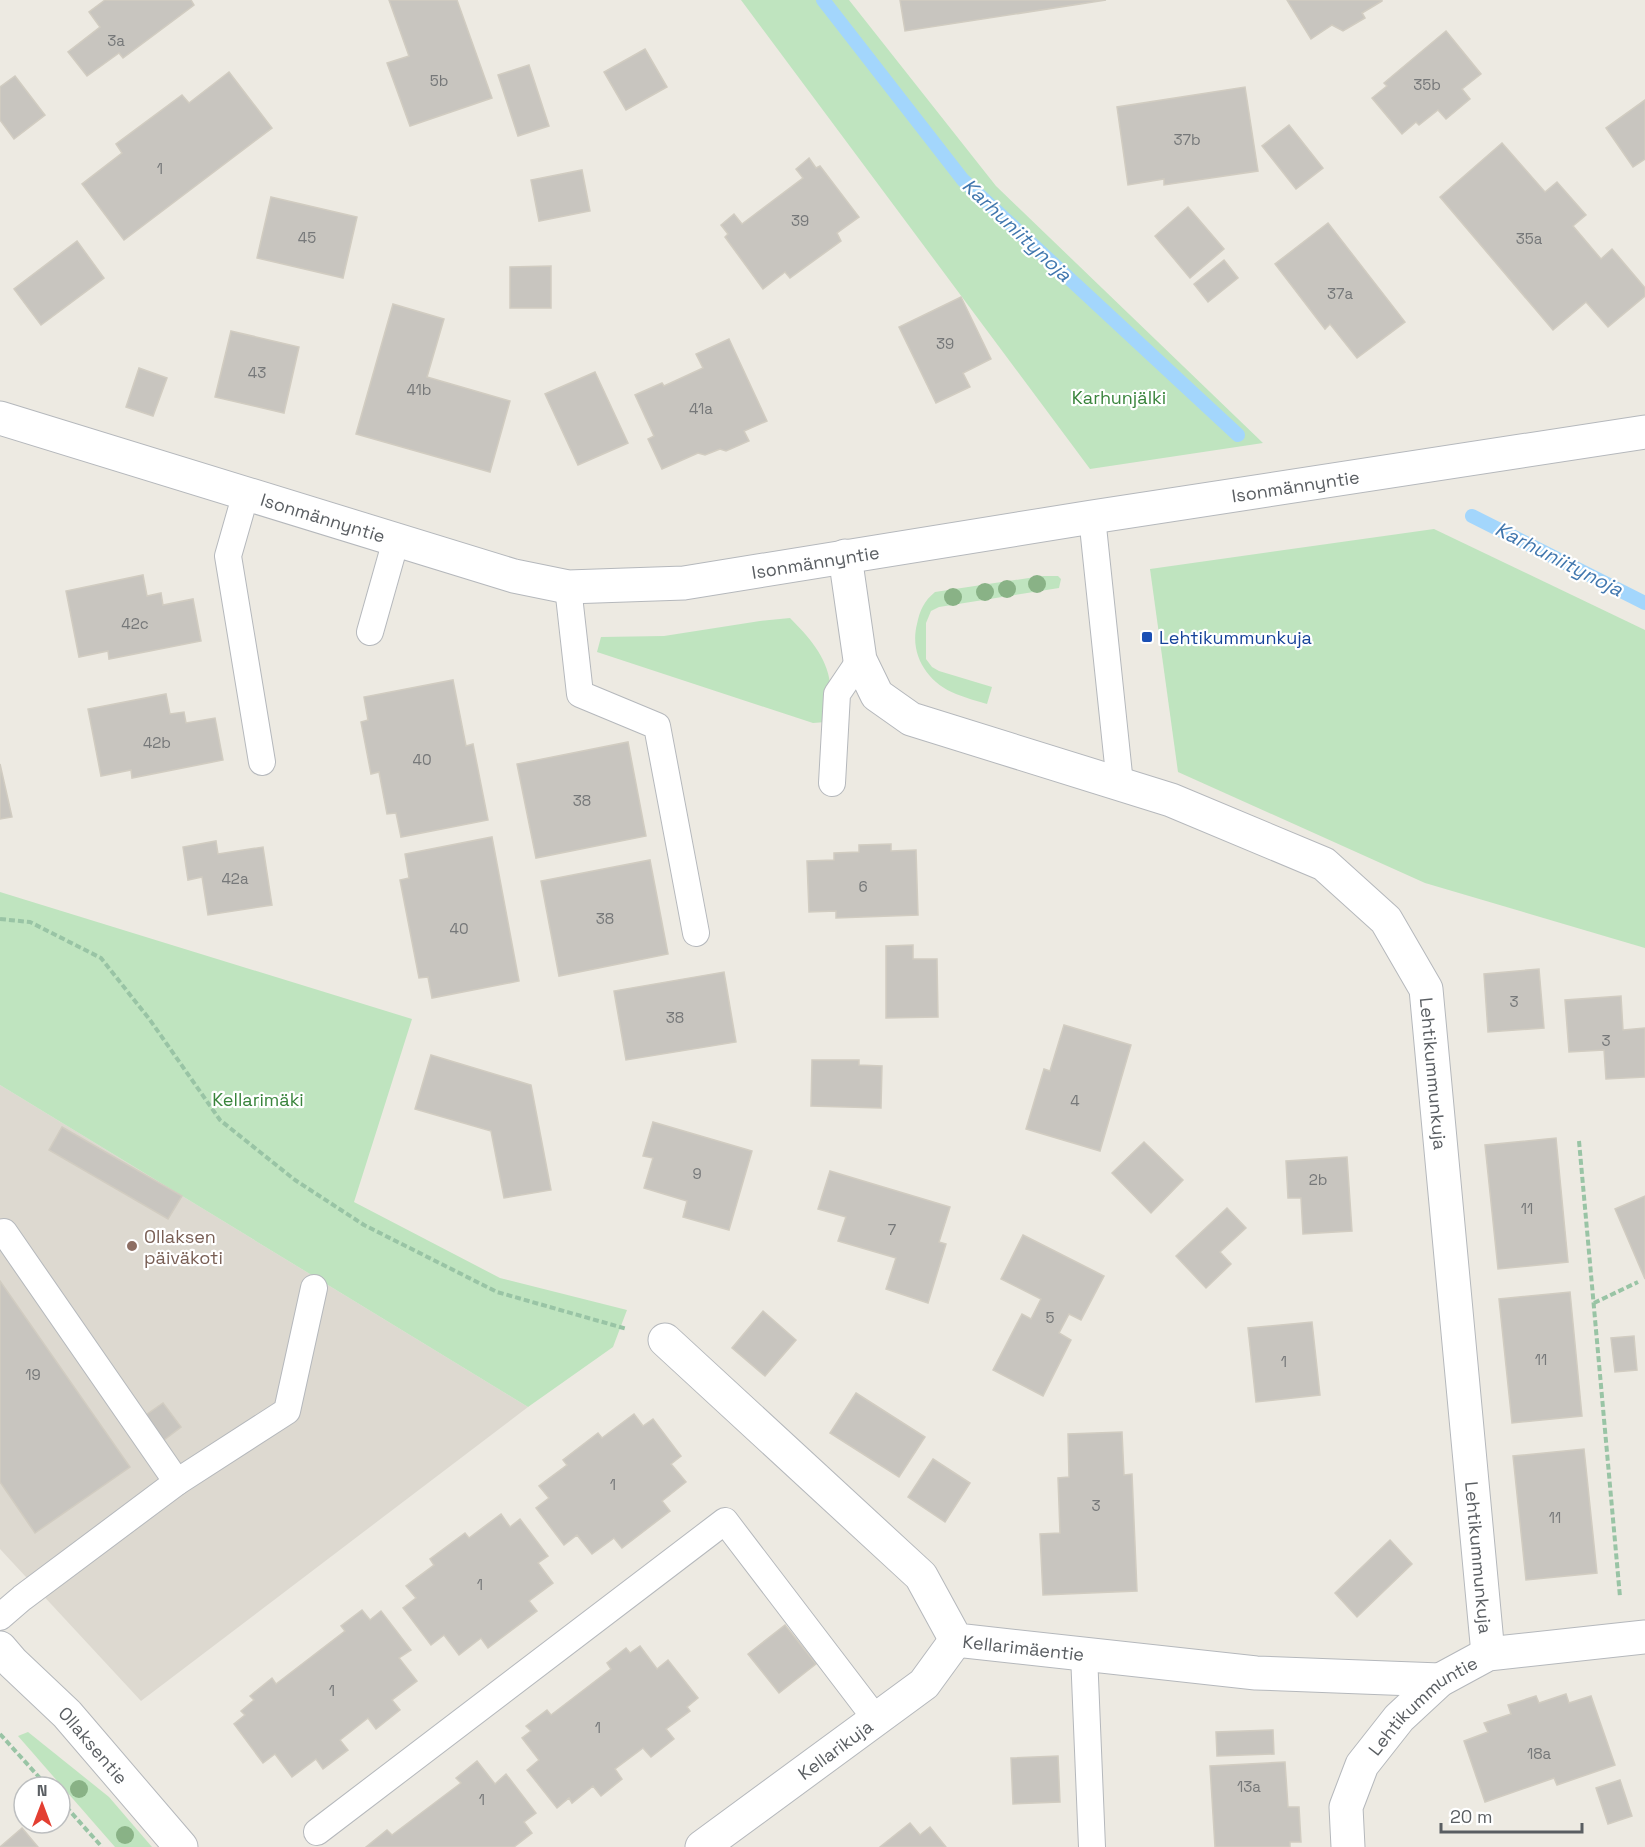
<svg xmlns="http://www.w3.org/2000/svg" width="1645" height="1847" viewBox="0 0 1645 1847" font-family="'Space Grotesk',sans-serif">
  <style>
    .education { fill: #ddd9d0 }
    .green { fill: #bfe4bf }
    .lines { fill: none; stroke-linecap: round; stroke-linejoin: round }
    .stream { stroke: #a3d6fc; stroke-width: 14 }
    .building { fill: #c8c5bf; stroke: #d1ccc1; stroke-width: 1.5 }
    .service-casing { stroke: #b5b8bc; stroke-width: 28 }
    .minor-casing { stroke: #b5b8bc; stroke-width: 35 }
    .tertiary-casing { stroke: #b5b8bc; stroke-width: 35 }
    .path { stroke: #99c4a5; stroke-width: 4; stroke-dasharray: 6 3; stroke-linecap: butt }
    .service { stroke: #fff; stroke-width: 26 }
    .minor { stroke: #fff; stroke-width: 33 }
    .tertiary { stroke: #fff; stroke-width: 33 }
    .tree { fill: #89b286 }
    .transit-dot { fill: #1a4fb4; stroke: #fff; stroke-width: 2 }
    .education-dot { fill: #8d6e63; stroke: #fff; stroke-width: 2 }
    .labels { text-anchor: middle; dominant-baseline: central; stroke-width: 4.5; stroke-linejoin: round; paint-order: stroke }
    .number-label { font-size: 15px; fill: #767879 }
    .park-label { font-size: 18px; fill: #38843b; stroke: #fff }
    .street-label { font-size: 18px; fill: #5a5e62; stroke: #fff }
    .transit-label { font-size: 18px; fill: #164399; stroke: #fff; text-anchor: start }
    .education-label { font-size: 18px; fill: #785e54; stroke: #fff; text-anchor: start }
    .water-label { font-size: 20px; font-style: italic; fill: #4177ae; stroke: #fff }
  </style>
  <rect width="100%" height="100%" fill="#edeae2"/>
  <!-- education -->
  <polygon class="education" points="0,1085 528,1407 141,1701 0,1549"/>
  <!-- green -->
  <g class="green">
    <polygon points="741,0 849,0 996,186 1263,443 1090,469"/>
    <polygon points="1434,529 1645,630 1645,948 1425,883 1178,772 1150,569"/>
    <path d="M 1042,576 L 1058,576 L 1061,579 L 1059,588 L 939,607 L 931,611 L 926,623 L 926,659 L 932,667 L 939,671 L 992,687 L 987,704 C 977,701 966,698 956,694 C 928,683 909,655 917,624 C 920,610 924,601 935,592 Z"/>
    <path d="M 790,618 C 808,636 827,657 830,683 C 831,695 827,710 826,722 L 813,723 L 597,652 L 601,637 L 664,636 L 760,621 Z"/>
    <polygon points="0,892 412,1019 354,1202 500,1278 627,1310 613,1347 528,1407 0,1085"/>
    <polygon points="28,1732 109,1797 152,1847 115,1847 18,1736"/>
  </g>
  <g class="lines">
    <!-- stream -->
    <g class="stream">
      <polyline points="823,0 963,180 1238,435"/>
      <polyline points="1472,516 1645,603"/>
    </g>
  </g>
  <!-- building -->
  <g class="building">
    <polygon points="105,0 191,0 194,5 123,58 119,53 87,76 68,52 100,27 89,12"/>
    <polygon points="389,0 457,0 492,98 410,126 387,63 409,56"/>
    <polygon points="900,0 1106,0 905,31"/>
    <polygon points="1287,0 1382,0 1382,1 1362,13 1365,18 1343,31 1332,25 1311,39"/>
    <polygon points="1446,31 1481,74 1462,89 1470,99 1446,119 1438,110 1419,125 1416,122 1402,134 1372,98 1387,86 1384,83"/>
    <polygon points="645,49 667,87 626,110 604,72"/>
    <polygon points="529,65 549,126 518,136 498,75"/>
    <polygon points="229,72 272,128 124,240 82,184 122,153 116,144 182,95 189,103"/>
    <polygon points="15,76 45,115 14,139 0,120 0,87"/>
    <polygon points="1245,87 1258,171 1164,185 1164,179 1128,185 1117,107"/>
    <polygon points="1645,100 1645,159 1633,167 1606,128"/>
    <polygon points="1289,125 1323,168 1296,189 1262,146"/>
    <polygon points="1502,143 1545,192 1557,182 1586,215 1573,226 1601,259 1612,249 1645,288 1645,296 1608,327 1586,302 1553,330 1440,197"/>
    <polygon points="809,158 816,168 820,166 859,217 837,233 841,241 790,278 785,272 763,289 725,237 728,234 721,225 734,214 742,224 803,178 796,169"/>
    <polygon points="582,170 590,211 539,221 531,180"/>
    <polygon points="271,197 357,217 343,278 257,258"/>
    <polygon points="1188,207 1224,249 1190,278 1155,236"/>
    <polygon points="1328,223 1405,322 1357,358 1330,324 1325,329 1275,264"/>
    <polygon points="77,241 104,278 41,325 14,289"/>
    <polygon points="1224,260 1238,278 1208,302 1194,284"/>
    <polygon points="551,266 551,308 510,308 510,267"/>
    <polygon points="961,297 991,359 963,373 970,387 936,403 899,327"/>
    <polygon points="393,304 444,319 427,377 510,401 490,472 356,434"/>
    <polygon points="231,331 299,347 284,413 215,397"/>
    <polygon points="729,339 767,421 744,431 749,441 726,451 720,449 705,455 698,453 662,469 648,439 654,436 635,395 662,383 664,386 703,368 696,354"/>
    <polygon points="139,368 167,378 153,416 126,407"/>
    <polygon points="595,372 628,443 578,465 545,394"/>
    <polygon points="143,575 147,596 161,593 163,605 193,599 201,641 109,659 108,651 79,657 66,591"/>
    <polygon points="453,680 466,746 473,744 488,820 401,837 396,813 387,814 379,772 371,774 361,722 368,720 364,697"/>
    <polygon points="166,694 170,714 184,712 186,723 215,718 223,760 132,778 131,770 101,776 88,709"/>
    <polygon points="628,742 646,836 536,858 517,764"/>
    <polygon points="0,764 12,817 0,819"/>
    <polygon points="492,837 519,981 432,998 428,977 419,978 400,880 409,878 405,854"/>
    <polygon points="216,841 218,854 263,847 272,905 208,915 202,877 188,880 183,847"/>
    <polygon points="891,844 891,851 916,850 918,915 836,918 836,911 809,912 807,861 834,860 834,853 859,852 859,845"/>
    <polygon points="650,860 668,954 559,976 541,881"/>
    <polygon points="913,945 913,959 937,959 938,1017 886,1018 886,946"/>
    <polygon points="1539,969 1544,1028 1488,1032 1484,974"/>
    <polygon points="724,972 736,1042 626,1060 614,991"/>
    <polygon points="1621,996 1623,1030 1645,1028 1645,1077 1606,1079 1604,1050 1569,1052 1565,1000"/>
    <polygon points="1064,1025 1131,1045 1100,1151 1026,1129 1044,1069 1050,1071"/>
    <polygon points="431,1055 531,1085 551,1190 504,1198 491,1131 415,1109"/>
    <polygon points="812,1060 859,1060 859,1065 882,1066 881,1108 811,1106"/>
    <polygon points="653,1122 752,1151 729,1230 683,1217 687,1201 644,1188 653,1158 643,1156"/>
    <polygon points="62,1127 182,1196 168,1219 49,1150"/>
    <polygon points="1556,1138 1568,1262 1498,1269 1485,1145"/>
    <polygon points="1144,1142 1183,1180 1151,1213 1112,1173"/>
    <polygon points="1347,1157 1352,1231 1303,1234 1301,1198 1288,1198 1286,1161"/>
    <polygon points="830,1171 950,1207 939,1242 946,1244 928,1303 886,1289 896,1258 838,1241 846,1217 818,1209"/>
    <polygon points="1645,1196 1645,1279 1615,1209"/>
    <polygon points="1227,1208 1246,1228 1220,1252 1231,1264 1206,1288 1176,1256"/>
    <polygon points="1023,1235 1104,1276 1081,1320 1069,1314 1059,1333 1071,1340 1043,1396 993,1370 1022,1314 1031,1319 1041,1299 1001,1279"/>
    <polygon points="0,1281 130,1467 35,1533 0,1482"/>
    <polygon points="1570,1292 1582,1416 1512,1423 1499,1299"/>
    <polygon points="763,1311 796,1340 765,1376 732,1348"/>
    <polygon points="1312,1322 1320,1395 1256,1402 1248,1328"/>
    <polygon points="1634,1336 1637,1370 1615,1372 1611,1338"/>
    <polygon points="856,1393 925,1437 899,1477 830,1433"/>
    <polygon points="163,1403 181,1427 164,1440 146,1415"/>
    <polygon points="634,1414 643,1426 653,1419 681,1456 671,1464 686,1482 662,1501 670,1511 622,1548 614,1538 592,1554 577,1535 564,1545 536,1508 549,1498 539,1486 567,1465 563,1460 598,1433 602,1438"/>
    <polygon points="1122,1432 1124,1475 1132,1474 1137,1591 1043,1595 1040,1534 1060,1533 1058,1478 1069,1477 1068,1434"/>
    <polygon points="1584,1449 1597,1573 1526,1580 1513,1456"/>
    <polygon points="933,1459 970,1483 945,1522 908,1497"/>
    <polygon points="501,1514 510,1527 520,1519 548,1556 538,1563 553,1583 529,1601 537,1611 488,1648 481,1638 459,1655 444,1635 431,1645 403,1608 416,1598 406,1586 434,1565 430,1559 465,1533 469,1538"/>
    <polygon points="1390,1540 1412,1564 1357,1617 1335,1593"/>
    <polygon points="362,1610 370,1620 381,1611 411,1650 399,1658 417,1681 392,1700 400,1710 376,1729 368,1718 340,1740 348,1750 323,1769 316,1759 292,1777 275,1754 263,1763 234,1724 245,1715 241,1711 254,1700 250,1696 272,1678 276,1684 345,1631 341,1626"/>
    <polygon points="785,1625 816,1664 779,1693 748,1654"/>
    <polygon points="640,1646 657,1669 668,1660 698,1698 687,1707 690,1711 666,1729 674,1739 651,1757 643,1748 615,1769 622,1779 601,1796 593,1786 572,1803 569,1798 557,1808 527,1770 539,1760 522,1738 531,1731 526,1726 547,1710 551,1715 611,1669 607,1663 626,1648 630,1653"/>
    <polygon points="1566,1694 1569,1703 1591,1696 1615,1765 1557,1785 1554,1778 1485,1802 1464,1741 1488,1732 1484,1723 1511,1714 1508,1705 1536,1696 1539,1703"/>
    <polygon points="1273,1730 1274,1754 1217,1756 1216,1732"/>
    <polygon points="1058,1756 1060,1802 1013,1804 1011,1758"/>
    <polygon points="477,1761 495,1784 506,1774 536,1813 524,1822 532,1833 514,1847 366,1847 387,1830 392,1835 461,1783 456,1778"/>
    <polygon points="1285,1762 1288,1807 1299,1807 1301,1842 1290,1842 1290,1847 1215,1847 1210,1766"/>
    <polygon points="1620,1780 1632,1816 1608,1824 1596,1788"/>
    <polygon points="910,1823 920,1835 930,1827 946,1847 880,1847"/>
    <polygon points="22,1828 38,1847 0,1847"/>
  </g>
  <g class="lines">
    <!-- service casing -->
    <g class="service-casing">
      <g id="service">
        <polyline points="246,493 228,556 262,762"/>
        <polyline points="1092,517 1120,784"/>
        <polyline points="568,587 580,694 657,726 696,933"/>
        <polyline points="370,632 396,540"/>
        <polyline points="832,783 837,694 860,660"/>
        <polyline points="4,1232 177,1482"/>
        <polyline points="0,1617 22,1598 177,1482 287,1411 314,1288"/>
        <polyline points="1084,1654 1092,1847"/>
        <polyline points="317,1832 725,1521 876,1719"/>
      </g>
    </g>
    <!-- minor casing -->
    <g class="minor-casing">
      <g id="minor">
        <path id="s1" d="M 845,556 L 860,660 L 877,695 L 911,719 L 1171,800 L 1324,864 L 1386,920 L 1426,989 L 1488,1654"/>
        <path id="s2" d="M 665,1340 L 921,1576 L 956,1640 L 1256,1673 L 1440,1680"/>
        <path id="s3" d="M 702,1847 L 924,1684 L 956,1640"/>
        <path id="s4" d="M 1348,1847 L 1346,1807 L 1362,1765 L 1399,1718 L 1440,1680 L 1488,1654 L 1645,1637"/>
      </g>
    </g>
    <!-- tertiary casing -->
    <g class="tertiary-casing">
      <g id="tertiary">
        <path id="s5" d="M 0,418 L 514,576 L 568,587 L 684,583 L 1092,517 L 1645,432"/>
        <path id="s6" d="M 0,1648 L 12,1662 L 67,1714 L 181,1847"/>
      </g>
    </g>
    <!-- path -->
    <g class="path">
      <polyline points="0,919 30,922 101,958 150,1020 220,1120 295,1180 364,1225 497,1292 627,1329"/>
      <polyline points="1579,1141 1620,1597"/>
      <polyline points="1594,1303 1638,1282"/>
      <polyline points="0,1734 48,1787"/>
      <polyline points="60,1800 102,1847"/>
    </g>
    <!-- service -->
    <use href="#service" class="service"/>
    <!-- minor -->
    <use href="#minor" class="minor"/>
    <!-- tertiary -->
    <use href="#tertiary" class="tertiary"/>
  </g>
  <!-- trees -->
  <g class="tree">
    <circle cx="1037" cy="584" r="9"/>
    <circle cx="1007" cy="589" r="9"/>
    <circle cx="985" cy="592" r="9"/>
    <circle cx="953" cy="597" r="9"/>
    <circle cx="79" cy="1789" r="9"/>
    <circle cx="125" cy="1835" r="9"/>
  </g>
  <!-- markers -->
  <rect class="transit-dot" x="1141" y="631" width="12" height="12" rx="3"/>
  <circle class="education-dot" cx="132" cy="1246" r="6"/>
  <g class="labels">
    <!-- number labels -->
    <g class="number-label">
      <text x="116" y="40">3a</text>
      <text x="439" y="80">5b</text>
      <text x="1427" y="84">35b</text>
      <text x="1187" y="139">37b</text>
      <text x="160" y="168">1</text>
      <text x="800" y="220">39</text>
      <text x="307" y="237">45</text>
      <text x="1529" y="238">35a</text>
      <text x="1340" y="293">37a</text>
      <text x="945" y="343">39</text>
      <text x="257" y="372">43</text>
      <text x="419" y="389">41b</text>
      <text x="701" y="408">41a</text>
      <text x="135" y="623">42c</text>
      <text x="157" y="742">42b</text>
      <text x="422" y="759">40</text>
      <text x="582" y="800">38</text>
      <text x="235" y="878">42a</text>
      <text x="863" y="886">6</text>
      <text x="605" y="918">38</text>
      <text x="459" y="928">40</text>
      <text x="1514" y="1001">3</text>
      <text x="675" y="1017">38</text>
      <text x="1606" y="1040">3</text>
      <text x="1075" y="1100">4</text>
      <text x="697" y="1173">9</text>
      <text x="1318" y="1179">2b</text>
      <text x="1527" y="1208">11</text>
      <text x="892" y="1229">7</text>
      <text x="1050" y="1317">5</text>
      <text x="1541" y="1359">11</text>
      <text x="1284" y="1361">1</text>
      <text x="33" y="1374">19</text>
      <text x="613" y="1484">1</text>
      <text x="1096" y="1505">3</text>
      <text x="1555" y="1517">11</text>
      <text x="480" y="1584">1</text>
      <text x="332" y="1690">1</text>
      <text x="598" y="1727">1</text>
      <text x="1539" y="1753">18a</text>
      <text x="1249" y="1786">13a</text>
      <text x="482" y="1799">1</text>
    </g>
    <!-- park labels -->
    <g class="park-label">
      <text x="1119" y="397">Karhunjälki</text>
      <text x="258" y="1099">Kellarimäki</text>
    </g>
    <!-- street labels -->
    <g class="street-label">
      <text stroke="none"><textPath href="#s5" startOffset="1328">Isonmännyntie</textPath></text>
      <text stroke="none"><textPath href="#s5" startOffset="338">Isonmännyntie</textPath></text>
      <text stroke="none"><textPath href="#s5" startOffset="842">Isonmännyntie</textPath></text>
      <text stroke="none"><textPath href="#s1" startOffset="872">Lehtikummunkuja</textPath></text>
      <text stroke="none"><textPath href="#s1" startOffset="1358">Lehtikummunkuja</textPath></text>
      <text stroke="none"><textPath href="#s2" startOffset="489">Kellarimäentie</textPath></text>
      <text stroke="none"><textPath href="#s4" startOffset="171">Lehtikummuntie</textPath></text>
      <text stroke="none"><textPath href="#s6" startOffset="135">Ollaksentie</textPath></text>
      <text stroke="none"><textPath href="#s3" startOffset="165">Kellarikuja</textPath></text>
    </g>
    <!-- transit labels -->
    <g class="transit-label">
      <text x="1159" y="637">Lehtikummunkuja</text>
    </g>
    <!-- education labels -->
    <g class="education-label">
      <text x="144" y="1236">Ollaksen<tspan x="144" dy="21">päiväkoti</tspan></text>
    </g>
    <!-- water labels -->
    <g class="water-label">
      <text transform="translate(1017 230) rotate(43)">Karhuniitynoja</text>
      <text transform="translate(1559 559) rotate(27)">Karhuniitynoja</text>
    </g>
  </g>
  <!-- north arrow -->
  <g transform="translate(42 1805)"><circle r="28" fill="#ffffff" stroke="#bdbfc0" stroke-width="1.5"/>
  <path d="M0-4.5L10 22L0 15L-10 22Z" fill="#e33f32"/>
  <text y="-9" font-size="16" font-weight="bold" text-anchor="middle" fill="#5a5e62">N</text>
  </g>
  <!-- scale -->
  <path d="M1441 1823v9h141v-9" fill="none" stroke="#5a5e62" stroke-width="3"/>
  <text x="1450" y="1823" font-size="18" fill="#5a5e62" stroke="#ffffff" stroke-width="4.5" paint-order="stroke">20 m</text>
</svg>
